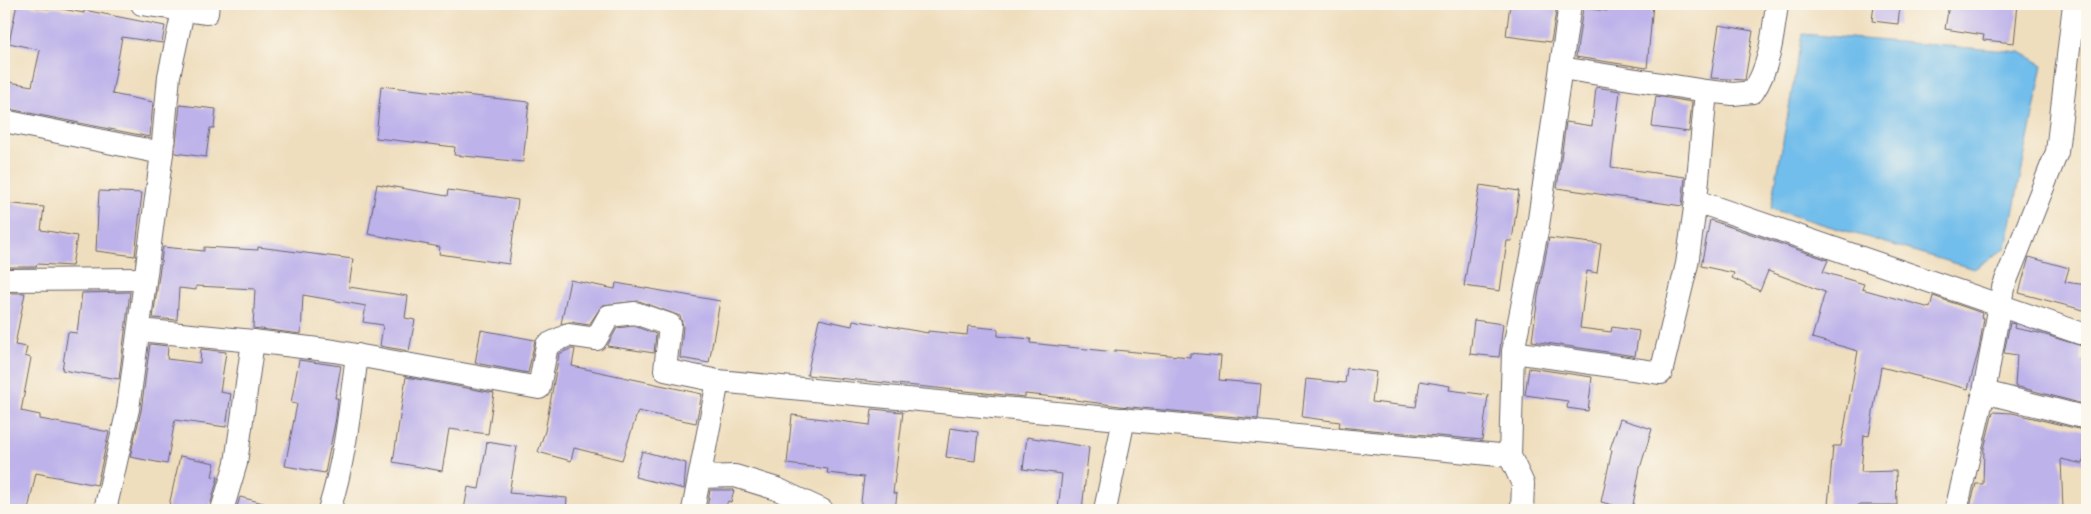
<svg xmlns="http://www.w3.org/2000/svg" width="2091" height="514" viewBox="0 0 2091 514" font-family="Dekko,sans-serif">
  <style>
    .water { fill: #71bdeb; stroke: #4a7093 }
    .building { fill: #bdb2ea }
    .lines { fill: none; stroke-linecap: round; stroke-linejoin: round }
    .minor-casing { stroke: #6a6469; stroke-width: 24 }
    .minor { stroke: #fff; stroke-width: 22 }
  </style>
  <rect width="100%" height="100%" fill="#fbf7ec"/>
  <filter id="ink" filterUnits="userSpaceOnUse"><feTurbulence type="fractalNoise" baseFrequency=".02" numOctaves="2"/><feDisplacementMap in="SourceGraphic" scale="10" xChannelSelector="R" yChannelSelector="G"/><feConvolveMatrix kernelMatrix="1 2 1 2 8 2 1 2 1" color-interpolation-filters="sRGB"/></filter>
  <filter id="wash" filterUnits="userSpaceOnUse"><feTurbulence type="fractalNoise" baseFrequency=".0096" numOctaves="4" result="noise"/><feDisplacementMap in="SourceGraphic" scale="20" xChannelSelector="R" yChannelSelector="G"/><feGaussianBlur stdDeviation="1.12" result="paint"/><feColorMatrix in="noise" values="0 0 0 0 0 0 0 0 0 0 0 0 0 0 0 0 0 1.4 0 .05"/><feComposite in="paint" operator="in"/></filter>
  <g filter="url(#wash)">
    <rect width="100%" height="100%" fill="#efdebe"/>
    <!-- water -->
    <polygon class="water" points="1802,34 2020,52 2043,65 2006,248 1974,269 1771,209"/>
    <g id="blocks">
      <!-- building -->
      <g class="building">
        <polygon points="17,4 51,9 51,7 84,13 84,10 165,26 162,43 122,37 112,94 153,102 150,137 4,108 4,81 32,86 40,50 9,43"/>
        <polygon points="1510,4 1557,5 1551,42 1506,36"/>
        <polygon points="1607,4 1653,4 1647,68 1576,57 1583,8 1607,11"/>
        <polygon points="1874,4 1900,4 1898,24 1872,21"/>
        <polygon points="1949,4 2018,4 2014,43 1983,40 1984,35 1945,29"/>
        <polygon points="1719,25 1753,31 1745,80 1711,78"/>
        <polygon points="381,86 529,102 523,162 454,155 455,147 376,138"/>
        <polygon points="1596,87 1620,91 1611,167 1685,177 1682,206 1557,188 1566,122 1592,126"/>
        <polygon points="1656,96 1692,102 1689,132 1652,127"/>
        <polygon points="180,105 216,109 214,128 210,128 206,157 175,153"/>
        <polygon points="377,184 447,196 448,190 518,200 509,264 439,254 440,247 368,234"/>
        <polygon points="1480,185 1519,191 1512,241 1507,241 1500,291 1464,286"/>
        <polygon points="99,191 142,193 135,256 96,251"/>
        <polygon points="4,203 44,207 41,230 77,236 72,266 37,264 36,267 4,267"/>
        <polygon points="1710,220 1828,260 1823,272 1864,284 1862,289 1930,308 1933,296 1982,313 1981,317 1984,318 1979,349 1968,389 1881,367 1869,436 1864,435 1861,472 1896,471 1897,505 1858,505 1858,508 1828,506 1833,446 1841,446 1858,351 1812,338 1825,292 1768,271 1760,291 1732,278 1734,273 1701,266"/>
        <polygon points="1549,238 1601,244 1597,273 1587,271 1580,328 1611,332 1612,327 1639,331 1635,356 1532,341 1538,296"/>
        <polygon points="163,247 204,251 204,247 258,250 258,247 353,259 349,287 408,296 405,318 415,320 409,351 380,346 383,325 363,322 366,306 303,295 301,334 253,328 255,289 196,286 196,290 179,288 177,320 153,318"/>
        <polygon points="2029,257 2069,268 2065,282 2087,285 2087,311 2019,293"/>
        <polygon points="570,280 615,289 616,283 720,301 709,363 680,358 683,326 680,316 639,301 602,305 589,325 570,322 561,324"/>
        <polygon points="130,292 119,379 62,370 68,332 77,333 82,293"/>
        <polygon points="4,293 25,293 15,345 27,347 25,356 31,358 21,411 40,415 40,419 109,432 97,485 36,473 28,510 4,510"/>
        <polygon points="819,319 852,326 853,320 928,333 928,331 967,335 968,326 998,329 998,336 1031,339 1030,343 1115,352 1115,350 1190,357 1190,353 1221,356 1219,380 1261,384 1258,419 1120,406 1075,400 1075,399 1025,394 1025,397 807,375"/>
        <polygon points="1474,320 1503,324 1499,357 1470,354"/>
        <polygon points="2010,323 2015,324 2014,328 2039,333 2082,346 2080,360 2087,361 2087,405 2015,386 2017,355 2004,353"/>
        <polygon points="634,326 656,334 654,353 607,346 617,328"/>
        <polygon points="481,330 535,340 528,373 475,363"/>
        <polygon points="150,344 168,346 167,359 200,363 201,349 226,352 220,392 231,394 226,427 175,420 167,464 130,457 141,411"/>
        <polygon points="570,349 575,349 572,366 702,394 696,423 638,411 622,460 574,448 571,461 538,452 545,431 559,354"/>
        <polygon points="299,360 341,366 335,398 338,398 336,418 325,473 285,466 297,404 291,403"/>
        <polygon points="1347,368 1376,372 1372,402 1416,407 1420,381 1450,386 1449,390 1488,395 1482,440 1339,427 1340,422 1302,417 1306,379 1345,383"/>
        <polygon points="1529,368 1592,377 1588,411 1567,408 1568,401 1525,395"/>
        <polygon points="406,377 494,393 488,434 449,429 442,471 393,462"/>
        <polygon points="872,409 903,412 893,493 897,494 895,510 860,510 864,477 827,473 828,469 787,464 792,415 870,425"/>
        <polygon points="1993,412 2012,413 2087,431 2083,464 2061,459 2063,510 1969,510 1976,484 1983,484 1984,449"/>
        <polygon points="1620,419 1652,429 1640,468 1632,510 1601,502 1612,450 1610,449"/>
        <polygon points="950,428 978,432 975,461 946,457"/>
        <polygon points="1027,437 1089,447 1082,510 1058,510 1062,474 1023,469"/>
        <polygon points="487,442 517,447 509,493 567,498 566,510 464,510 468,487 479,489"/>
        <polygon points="642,451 686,463 684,489 635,477"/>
        <polygon points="180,456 215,463 212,476 218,477 209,510 168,510"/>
        <polygon points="710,490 734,490 731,502 728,501 724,510 707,509"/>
        <polygon points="240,497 267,504 266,510 236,510"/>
      </g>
    </g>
  </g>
  <g filter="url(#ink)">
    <use href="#blocks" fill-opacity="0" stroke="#6a6469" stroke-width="1"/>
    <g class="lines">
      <!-- minor casing -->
      <g class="minor-casing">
        <g id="minor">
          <polyline points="142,4 207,13 208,4"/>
          <polyline points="1561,68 1706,91"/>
          <polyline points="4,121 162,153"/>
          <polyline points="1696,201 2080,333"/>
          <polyline points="4,280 145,279"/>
          <polyline points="139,330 253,341 334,351 539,388 547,345 568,335 596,339 609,316 635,313 670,325 665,370 718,381"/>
          <path d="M 1513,352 L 1661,373 L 1687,264 L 1696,201 L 1706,91 L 1733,94 L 1753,92 C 1770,67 1773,34 1777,4"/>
          <polyline points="1984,392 2087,418"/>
          <polyline points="700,477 735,476 777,489 822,510"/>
          <polyline points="105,510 128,409 162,153 169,76 183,11"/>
          <polyline points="222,510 236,463 253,341"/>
          <path d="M 329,510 C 345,460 350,408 357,355"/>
          <polyline points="693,510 718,381 1510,456"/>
          <polyline points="1105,510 1124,419"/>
          <polyline points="1522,510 1523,484 1510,456 1513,352 1538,226 1570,4"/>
          <polyline points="1956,510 1984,392 2003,288 2057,152 2074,4"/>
        </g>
      </g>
      <!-- minor -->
      <use href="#minor" class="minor"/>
    </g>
  </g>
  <!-- margin -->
  <rect width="2091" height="514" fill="none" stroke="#fbf7ec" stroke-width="20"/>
</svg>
